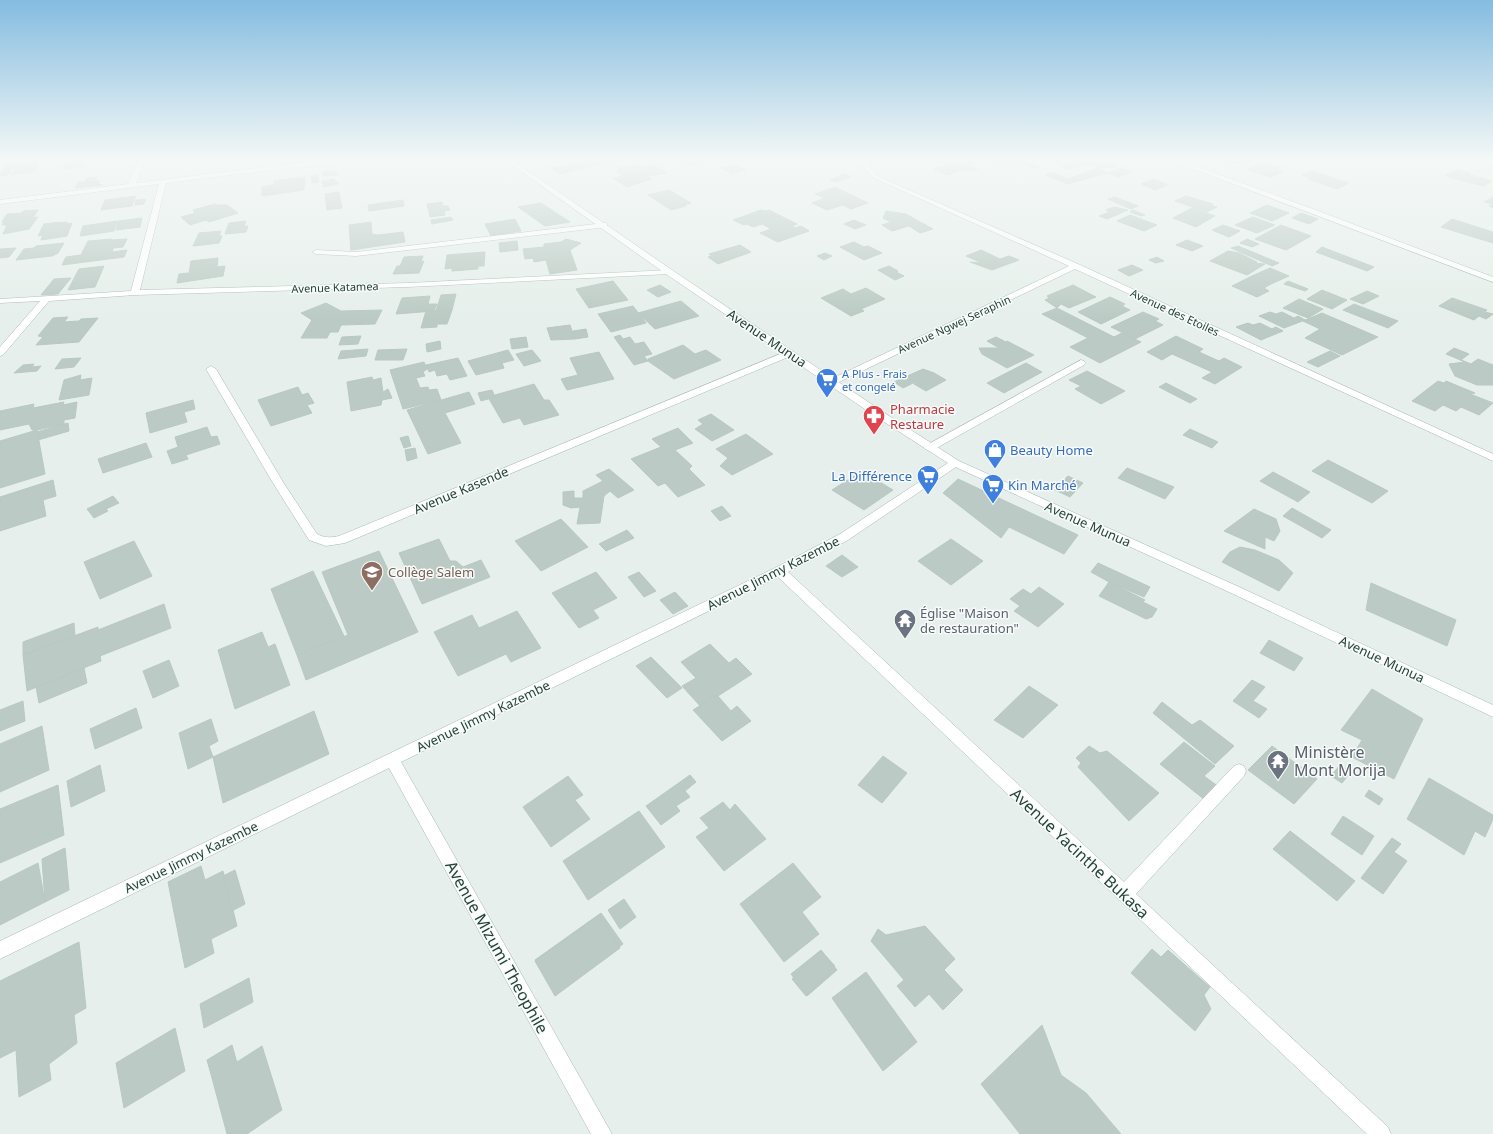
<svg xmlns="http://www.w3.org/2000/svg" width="1493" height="1134" viewBox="0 0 1493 1134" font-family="'Noto Sans',sans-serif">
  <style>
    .building { fill: #bbcac4; stroke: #b8c9c2 }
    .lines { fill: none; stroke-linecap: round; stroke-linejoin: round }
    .street-casing { stroke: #a8b8b2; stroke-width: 1 }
    .secondary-casing { stroke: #a4bbb3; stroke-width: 1 }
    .street { fill: #fff; fill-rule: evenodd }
    .secondary { fill: #fff; fill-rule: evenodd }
    .labels { text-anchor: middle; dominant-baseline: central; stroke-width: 3; stroke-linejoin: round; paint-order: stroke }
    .far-street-label { font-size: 11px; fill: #24423a; stroke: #f7fbf9 }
    .far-shop-label { font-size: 11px; fill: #366cbe; stroke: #f7fbf9; text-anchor: start }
    .street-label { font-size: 13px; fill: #24423a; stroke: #f7fbf9 }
    .health-label { font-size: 13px; fill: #be3a42; stroke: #f7fbf9; text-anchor: start }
    .shop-label { font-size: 13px; fill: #366cbe; stroke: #f7fbf9; text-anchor: start }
    .education-label { font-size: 13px; fill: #785e54; stroke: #f7fbf9; text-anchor: start }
    .worship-label { font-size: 13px; fill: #5b616d; stroke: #f7fbf9; text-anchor: start }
    .near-worship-label { font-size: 16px; fill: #5b616d; stroke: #f7fbf9; text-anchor: start }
    .near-street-label { font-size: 16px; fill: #24423a; stroke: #f7fbf9 }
  </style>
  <rect width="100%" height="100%" fill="#e6efeb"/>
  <!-- building -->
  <g class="building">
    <polygon points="24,160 41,160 34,172 11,175 15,168 2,170 6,162"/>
    <polygon points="75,160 88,160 85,166 62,169 65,164 73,163"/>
    <polygon points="586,160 619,160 577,170 569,164"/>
    <polygon points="682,160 699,160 703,163 690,166"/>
    <polygon points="962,160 974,163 969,165 978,169 972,171 966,169 947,175 933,169"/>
    <polygon points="994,160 1005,160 1012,162 1003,165 994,162 998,161"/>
    <polygon points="1009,160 1020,160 1038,167 1035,168 1018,161 1015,162"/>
    <polygon points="1051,160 1103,160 1117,167 1098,168 1090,164 1067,169"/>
    <polygon points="1219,160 1254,160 1247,163 1242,162 1236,164"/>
    <polygon points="1261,163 1265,165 1268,163 1281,167 1275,170 1282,172 1271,177 1247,170"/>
    <polygon points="634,164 640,167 652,164 667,173 648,176 651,179 627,187 613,178 623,176 616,171 620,170 618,168"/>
    <polygon points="735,164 746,170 732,174 721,168"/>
    <polygon points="566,165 575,170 560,174 551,168"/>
    <polygon points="1098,168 1108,173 1075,182 1068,179"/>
    <polygon points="1121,168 1132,172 1119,177 1108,173"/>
    <polygon points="12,169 8,175 0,176 2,170"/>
    <polygon points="1457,169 1470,173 1467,174 1492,181 1483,186 1448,177 1450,176 1445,175"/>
    <polygon points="334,170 334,173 337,172 337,175 323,176 322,172"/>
    <polygon points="1312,171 1349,183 1337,189 1308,179 1310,178 1302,175"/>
    <polygon points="1052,172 1068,179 1075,182 1068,184 1045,175"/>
    <polygon points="845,174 851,177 835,182 830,180"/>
    <polygon points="318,175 319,182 312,183 311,176"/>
    <polygon points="97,177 95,181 100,181 98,184 103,185 75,188 78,182 85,182 87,178"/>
    <polygon points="305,177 304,190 262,196 262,187 274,185 274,181"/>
    <polygon points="334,179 335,182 338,182 338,184 323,187 322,181"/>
    <polygon points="1154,179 1168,185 1155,190 1141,184"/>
    <polygon points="835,187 868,203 851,209 843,205 827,210 812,203 825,198 815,194"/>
    <polygon points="669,190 691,203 684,205 686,206 671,210 648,195"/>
    <polygon points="339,192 342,208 327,210 325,194"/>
    <polygon points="136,196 132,206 101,210 105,200"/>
    <polygon points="1186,196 1213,204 1210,205 1217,207 1207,212 1175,201"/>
    <polygon points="1115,197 1138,206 1131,209 1108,199"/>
    <polygon points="1493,197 1493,208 1489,206 1493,204 1484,202"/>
    <polygon points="146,199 144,204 135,205 136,200"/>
    <polygon points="403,200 404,206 369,211 368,205"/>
    <polygon points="442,202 443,206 448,206 450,210 444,211 445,215 430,217 427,204"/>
    <polygon points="541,203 570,222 545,226 518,207"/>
    <polygon points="215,204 217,205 227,205 238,213 209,222 206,220 190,225 181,217 195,213 193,210"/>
    <polygon points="1267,205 1289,213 1272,221 1250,213"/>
    <polygon points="1114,207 1128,210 1107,219 1099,216 1110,212 1106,210"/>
    <polygon points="1192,208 1215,216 1196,227 1173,218"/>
    <polygon points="38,210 33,218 38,217 29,229 3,234 7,225 2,225 4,222 2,222 7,214 22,213 23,211"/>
    <polygon points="761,210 765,211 769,210 797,224 792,226 795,228 801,226 809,231 778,242 760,233 771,229 762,224 753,227 747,224 744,225 733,220"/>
    <polygon points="1133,210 1145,215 1141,216 1130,212"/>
    <polygon points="886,211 906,214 933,229 920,233 909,226 892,231 882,225 891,222 883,218"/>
    <polygon points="1301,213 1318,219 1309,224 1292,218"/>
    <polygon points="1130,215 1157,225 1144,231 1117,221"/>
    <polygon points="451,217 453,220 432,224 431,220"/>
    <polygon points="1253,217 1275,225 1257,233 1235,225"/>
    <polygon points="142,218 140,227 116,230 118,221"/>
    <polygon points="515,219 521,231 491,236 485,224"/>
    <polygon points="1452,219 1493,232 1493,243 1441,227"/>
    <polygon points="854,220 866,225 855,229 844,224"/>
    <polygon points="117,221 114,231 80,236 83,226"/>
    <polygon points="246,221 244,226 248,226 246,232 225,234 229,223"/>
    <polygon points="60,222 59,223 67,222 66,224 72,223 67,236 41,240 43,235 38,236 44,224"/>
    <polygon points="371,222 372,234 378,235 403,232 405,242 351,250 349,225"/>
    <polygon points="1223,225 1240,231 1229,237 1212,230"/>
    <polygon points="1281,225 1311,236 1286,250 1255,239"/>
    <polygon points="221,231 219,236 222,236 219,243 193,246 199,233"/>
    <polygon points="112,239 111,240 127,239 123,247 113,248 112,252 127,250 124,257 62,265 66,257 81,255 88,241"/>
    <polygon points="566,239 581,243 570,250 577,270 550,274 546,260 534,262 533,258 525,259 523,249 544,247 544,244 561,242"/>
    <polygon points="1247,239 1259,244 1252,247 1240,243"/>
    <polygon points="1187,240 1203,246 1192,251 1176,245"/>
    <polygon points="517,241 518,250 500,252 499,243"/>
    <polygon points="854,242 864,247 868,246 882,253 864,260 840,247"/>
    <polygon points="64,243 58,253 52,256 16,260 24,249 34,248 36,246"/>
    <polygon points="740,245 751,252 718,264 708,257 712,256 709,254"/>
    <polygon points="1238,246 1279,263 1272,266 1231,248"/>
    <polygon points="1322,247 1374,267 1367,271 1316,252"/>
    <polygon points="16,248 9,257 0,258 0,249"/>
    <polygon points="981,250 1000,259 1009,256 1019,260 992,270 970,262 982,263 966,256"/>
    <polygon points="1228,251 1239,253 1257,262 1255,263 1265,264 1247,275 1210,261"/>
    <polygon points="485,252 484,266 478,266 478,269 452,271 452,268 445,269 447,255"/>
    <polygon points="825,253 832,256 824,260 817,256"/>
    <polygon points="423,256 421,262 424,261 419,273 393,274 397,266 400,266 404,257"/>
    <polygon points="1157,257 1164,261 1156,263 1149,260"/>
    <polygon points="218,258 217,267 225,266 223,276 177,283 179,274 189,273 191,261"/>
    <polygon points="1132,265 1143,270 1129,276 1118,270"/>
    <polygon points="104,266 95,287 68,290 79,269"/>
    <polygon points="889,266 898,271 896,272 904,276 895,280 878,270"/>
    <polygon points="1270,268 1289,276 1271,284 1252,276"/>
    <polygon points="1252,276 1271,284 1264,288 1269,291 1257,297 1232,286"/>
    <polygon points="71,278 58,294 41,295 54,279"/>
    <polygon points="613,281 628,300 589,308 576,289"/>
    <polygon points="1288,281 1308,289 1305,291 1284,284"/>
    <polygon points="660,285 671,292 658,297 647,290"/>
    <polygon points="1073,285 1096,297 1069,308 1061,304 1057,308 1045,300 1049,298 1047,296"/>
    <polygon points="866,288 885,299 861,309 864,311 851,316 821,298 843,289 851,294"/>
    <polygon points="1322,290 1347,300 1332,309 1307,299"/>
    <polygon points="1367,291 1379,296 1363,304 1350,299"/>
    <polygon points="456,294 452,310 436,311 441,295"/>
    <polygon points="430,296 428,304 437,304 434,311 396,314 402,298"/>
    <polygon points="1110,297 1125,304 1122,306 1130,310 1101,324 1078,312"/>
    <polygon points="1452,298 1487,310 1485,312 1493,314 1486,319 1479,316 1474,320 1439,306"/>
    <polygon points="1299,299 1323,309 1308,318 1283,308"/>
    <polygon points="681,301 699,316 655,329 638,313"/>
    <polygon points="326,303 341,311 382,310 375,324 341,325 338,332 330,332 327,338 301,338 312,320 301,313"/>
    <polygon points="1354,304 1398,321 1388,328 1343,310"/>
    <polygon points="633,306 646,323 611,332 598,314"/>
    <polygon points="1057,308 1114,337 1122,333 1141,342 1100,363 1070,347 1088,338 1042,314"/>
    <polygon points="452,310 447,324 437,324 437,327 421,328 426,311"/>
    <polygon points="1143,312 1159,319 1155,321 1163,325 1135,339 1111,327"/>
    <polygon points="1270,312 1276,314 1282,312 1294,318 1298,316 1305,320 1284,328 1259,316"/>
    <polygon points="1322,313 1378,337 1342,355 1305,338 1320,329 1303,321"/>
    <polygon points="68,317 64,322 79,321 81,319 98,318 79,342 36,345 43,337 38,336 53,318"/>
    <polygon points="1248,323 1253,325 1260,323 1272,329 1276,327 1283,331 1261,340 1236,327"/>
    <polygon points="570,325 575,339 551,340 547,328"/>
    <polygon points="586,329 588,337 575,339 573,331"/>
    <polygon points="620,335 623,339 630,337 635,344 644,342 652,354 644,356 648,361 634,365 614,337"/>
    <polygon points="361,336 358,344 339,345 342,337"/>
    <polygon points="1176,336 1203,349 1199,352 1219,361 1224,358 1242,367 1215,384 1202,378 1212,372 1172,354 1162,360 1147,352"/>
    <polygon points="526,337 528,347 512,349 510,339"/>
    <polygon points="996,337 1006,342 1007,341 1034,355 1007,368 982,354 979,348 999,348 987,341"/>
    <polygon points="440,341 441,349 427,352 426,344"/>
    <polygon points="683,345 695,354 706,350 721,360 674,379 648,361 648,359"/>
    <polygon points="1454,348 1469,354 1461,360 1471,364 1478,359 1493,365 1493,385 1477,385 1455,376 1449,364 1465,362 1446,354"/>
    <polygon points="368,349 366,356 338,359 341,351"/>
    <polygon points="407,349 403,360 375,360 378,350"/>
    <polygon points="508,350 514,360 502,363 504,368 476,375 468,361"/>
    <polygon points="532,350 541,361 524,366 516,354"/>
    <polygon points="1330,351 1340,356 1318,367 1307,362"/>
    <polygon points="599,352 614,379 567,390 561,379 578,375 570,358"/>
    <polygon points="81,358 74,367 55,369 62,359"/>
    <polygon points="458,358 467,376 450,380 447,374 437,376 435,370 429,372 426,365"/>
    <polygon points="424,362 427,369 423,372 425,376 416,378 420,388 428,387 429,390 437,389 441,400 403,409 390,370"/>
    <polygon points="1026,363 1042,372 1004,393 987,383"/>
    <polygon points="34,364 32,367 41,366 37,371 14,373 23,365"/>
    <polygon points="923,369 934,373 903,388 894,382"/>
    <polygon points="1087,371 1125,391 1101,404 1075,389 1081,386 1069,380"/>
    <polygon points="934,373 946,380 926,391 914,384"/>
    <polygon points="81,375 80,380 92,378 89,395 59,400 64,380"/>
    <polygon points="372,377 373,380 381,378 383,393 380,394 382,400 381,405 351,411 347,382"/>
    <polygon points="1438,381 1444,383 1446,381 1475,393 1470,394 1493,403 1479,415 1461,407 1456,411 1443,405 1435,411 1412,401"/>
    <polygon points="1166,383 1197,399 1190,403 1159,387"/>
    <polygon points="534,384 544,400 549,400 559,415 524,425 520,418 503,423 488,397"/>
    <polygon points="298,387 302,395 308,393 314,403 307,405 312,413 271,426 258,400"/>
    <polygon points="388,389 392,398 382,400 380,394"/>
    <polygon points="492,390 495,397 481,401 478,393"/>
    <polygon points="469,392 475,404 445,413 461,443 428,454 407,410"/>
    <polygon points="193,400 195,409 184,412 187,422 150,433 146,413"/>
    <polygon points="64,402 63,405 77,402 75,418 64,420 64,424 37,430 32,430 29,424 0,430 0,411 34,404 33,408"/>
    <polygon points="711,414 734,430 712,441 695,429 703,424 698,420"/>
    <polygon points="68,423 69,431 38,440 37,432"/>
    <polygon points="207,427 211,437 217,436 220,444 186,455 188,459 172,464 167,451 178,447 175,437"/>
    <polygon points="678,428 693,443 675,450 692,466 689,469 705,485 678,497 665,483 658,486 631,459 661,447 652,439"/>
    <polygon points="1190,429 1218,442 1212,448 1183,435"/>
    <polygon points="37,430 45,474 0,488 0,441"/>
    <polygon points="746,434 773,454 732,475 720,466 728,458 716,449"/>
    <polygon points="408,436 411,446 404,448 400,438"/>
    <polygon points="146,443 152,457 103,473 98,459"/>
    <polygon points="415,448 417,458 407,461 405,450"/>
    <polygon points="1328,460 1388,491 1372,503 1312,471"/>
    <polygon points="1127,468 1174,487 1165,499 1118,478"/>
    <polygon points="609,469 634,490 618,498 610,491 604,496 600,523 577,524 580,507 571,508 563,505 563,492 574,491 574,498 583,498 583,491 603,481 596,475"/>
    <polygon points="1273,472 1310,492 1298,502 1260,481"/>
    <polygon points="854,476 862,481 870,476 893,490 864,510 832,490"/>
    <polygon points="1068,476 1083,483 1070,497 1055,490"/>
    <polygon points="958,479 1078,535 1064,554 1009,527 1001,538 943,493"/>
    <polygon points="53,480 56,496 43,500 46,516 0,531 0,497"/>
    <polygon points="113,496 119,503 106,509 108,511 94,518 87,509"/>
    <polygon points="722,506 731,516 720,521 711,511"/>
    <polygon points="1292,508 1331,530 1322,538 1283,516"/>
    <polygon points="1254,509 1276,519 1280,531 1274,541 1265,537 1265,549 1224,531"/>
    <polygon points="561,519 588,547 541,571 515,541"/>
    <polygon points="627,530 634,538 606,551 599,544"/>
    <polygon points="439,539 450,561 456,561 463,567 481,560 490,577 422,604 399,553"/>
    <polygon points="951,539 983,561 951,585 918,561"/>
    <polygon points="134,541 152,576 100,599 84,562"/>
    <polygon points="1240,547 1255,550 1279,560 1293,573 1279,591 1222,562 1230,552"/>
    <polygon points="379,551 418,632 306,680 297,655 348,635 322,572"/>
    <polygon points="842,555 858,567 842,577 826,566"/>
    <polygon points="1098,563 1150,587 1144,597 1109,582 1091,572"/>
    <polygon points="313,571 344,636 297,655 271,589"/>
    <polygon points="596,572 617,598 593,610 599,618 579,628 552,593"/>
    <polygon points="639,572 656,591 644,597 628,577"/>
    <polygon points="1109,582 1145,600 1143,602 1157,609 1152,617 1146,619 1099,596"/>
    <polygon points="1371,583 1456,620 1447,646 1366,610"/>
    <polygon points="1039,587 1064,604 1038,627 1014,611 1020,606 1010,599 1023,589 1031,594"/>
    <polygon points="675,592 688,606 673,614 660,600"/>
    <polygon points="164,604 171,628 100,656 101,661 27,691 23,655 98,627 98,630"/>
    <polygon points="517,611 541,648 511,662 506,654 458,676 434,632 472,615 479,628"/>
    <polygon points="74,623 75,636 23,655 23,642"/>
    <polygon points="262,632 268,647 275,644 290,685 235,709 218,650"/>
    <polygon points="1269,640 1303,658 1294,671 1260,653"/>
    <polygon points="710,644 729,663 736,658 752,674 701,707 682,686 696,678 681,662"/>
    <polygon points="651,657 682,688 667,698 636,666"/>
    <polygon points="169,660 179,686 153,698 143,671"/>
    <polygon points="84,668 87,683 39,703 36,687"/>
    <polygon points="1252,680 1265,687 1253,701 1267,709 1259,718 1233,701"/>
    <polygon points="1029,686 1058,705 1023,738 994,720"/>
    <polygon points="1372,689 1423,719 1394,779 1352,757 1362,740 1341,730"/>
    <polygon points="717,695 731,711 737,706 751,721 722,741 693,710"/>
    <polygon points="23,701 25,721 0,731 0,710"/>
    <polygon points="1162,702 1192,725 1200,720 1234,746 1215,764 1153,713"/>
    <polygon points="136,708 142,728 95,749 90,729"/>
    <polygon points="314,711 329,754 223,803 213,757"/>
    <polygon points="211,719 218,741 209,746 213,757 188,769 179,733"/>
    <polygon points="42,726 49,770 0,792 0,744"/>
    <polygon points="1184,742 1215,766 1204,776 1219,787 1205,800 1160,764"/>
    <polygon points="1089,746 1100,753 1107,751 1159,793 1129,821 1078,767 1081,763 1076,758"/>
    <polygon points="1272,746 1317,779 1294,804 1248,770"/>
    <polygon points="883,756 907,773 882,803 858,785"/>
    <polygon points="100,765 105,791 71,807 67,781"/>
    <polygon points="1340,765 1351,772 1342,783 1331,776"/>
    <polygon points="690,775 696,782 685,791 690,797 676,806 680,811 661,825 646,806"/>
    <polygon points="568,776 583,795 575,800 590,819 551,847 523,807"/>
    <polygon points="1429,778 1493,815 1493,819 1485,837 1475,831 1464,855 1407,819"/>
    <polygon points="58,785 64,835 0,863 0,809"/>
    <polygon points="1369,790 1383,799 1379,805 1365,796"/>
    <polygon points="723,802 730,810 735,804 766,839 724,871 696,837 709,828 700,818"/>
    <polygon points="639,811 665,847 588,900 563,861"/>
    <polygon points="1343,816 1374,836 1362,855 1331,834"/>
    <polygon points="1290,831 1355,881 1337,901 1273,849"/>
    <polygon points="1392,838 1401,844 1394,852 1407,861 1383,894 1361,878"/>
    <polygon points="65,848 69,890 45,902 42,859"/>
    <polygon points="38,863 45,902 0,925 0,882"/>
    <polygon points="793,863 821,897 802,912 819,934 784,962 740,904"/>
    <polygon points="201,866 205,880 223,871 237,926 211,939 214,953 185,968 168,882"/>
    <polygon points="235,870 245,904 232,911 223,876"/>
    <polygon points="624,899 636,917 620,929 608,910"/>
    <polygon points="601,913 623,944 556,995 535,960"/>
    <polygon points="599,915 620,948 555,996 535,961"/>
    <polygon points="925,926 955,959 944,970 963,990 943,1010 929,994 915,1007 897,986 904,980 871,941 878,929 886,935"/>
    <polygon points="79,942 86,1008 74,1015 77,1043 49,1064 51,1080 19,1097 16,1050 0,1058 0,981"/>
    <polygon points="1152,949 1161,957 1168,950 1210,987 1204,995 1211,1009 1195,1031 1131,973"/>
    <polygon points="821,950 837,970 807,996 791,974"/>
    <polygon points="821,951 835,966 806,996 792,979"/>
    <polygon points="866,972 917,1042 883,1071 832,998"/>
    <polygon points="249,978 253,1002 204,1028 200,1004"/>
    <polygon points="1042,1025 1061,1075 1086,1093 1121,1134 1020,1134 981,1084"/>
    <polygon points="175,1028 185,1071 124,1108 116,1063"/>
    <polygon points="232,1045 237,1063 212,1078 207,1060"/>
    <polygon points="262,1046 282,1110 247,1134 227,1134 212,1078"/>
  </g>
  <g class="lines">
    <!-- street casing -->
    <g class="street-casing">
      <g id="street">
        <polygon points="139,160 145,160 136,183 323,160 341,160 338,162 166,183 140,290 408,283 669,270 673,272 669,274 408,287 135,295 49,301 3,355 0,356 0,347 40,301 0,303 0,299 131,291 159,184 0,204 0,200 128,184"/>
        <polygon points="858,160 864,160 876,175 886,180 1078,264 1493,454 1493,461 1075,269 835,384 829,384 827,382 829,380 1069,266 872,177"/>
        <polygon points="1170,160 1179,160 1313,209 1493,277 1493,282"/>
        <polygon points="604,223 607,223 607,227 356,256 316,254 312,252 316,250 356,252"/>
        <path d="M 790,350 L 795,353 L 793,355 L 345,543 L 326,546 L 309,540 L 273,483 L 206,369 L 211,366 L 216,369 L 283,482 L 317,534 C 324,538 331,538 339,536 Z"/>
        <polygon points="1081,360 1084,361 1086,363 1084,365 933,450 929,451 924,448 925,446"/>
        <polygon points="955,460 960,463 959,465 848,540 788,572 1124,882 1234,766 1239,764 1244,766 1246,771 1244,776 1136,894 1388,1127 1391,1134 1367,1134 778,577 401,762 612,1134 591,1134 389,768 0,959 0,941 775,568 840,534 951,461"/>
      </g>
    </g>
    <!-- secondary casing -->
    <g class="secondary-casing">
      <polygon id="secondary" points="505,160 512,160 672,270 886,414 959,461 1237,586 1493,705 1493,717 1229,592 951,465 878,418 666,274"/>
    </g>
    <!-- street -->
    <use href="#street" class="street"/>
    <!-- secondary -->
    <use href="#secondary" class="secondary"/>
  </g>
  <!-- sky -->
  <linearGradient id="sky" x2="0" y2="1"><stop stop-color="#84bce0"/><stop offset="0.5" stop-color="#f4f8f6"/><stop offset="1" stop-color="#f4f8f6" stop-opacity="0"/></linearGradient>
  <rect width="1493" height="319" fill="url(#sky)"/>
  <!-- icons -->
  <defs>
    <g id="supermarket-pin" transform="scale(1.15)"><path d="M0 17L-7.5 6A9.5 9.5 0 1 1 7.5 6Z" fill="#3f7fe0" stroke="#f7fbf9"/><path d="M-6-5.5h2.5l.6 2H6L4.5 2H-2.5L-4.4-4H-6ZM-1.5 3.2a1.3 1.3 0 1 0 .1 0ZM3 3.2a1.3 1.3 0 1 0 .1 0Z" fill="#fff"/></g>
    <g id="pharmacy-pin" transform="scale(1.15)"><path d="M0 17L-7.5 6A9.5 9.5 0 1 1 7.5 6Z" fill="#e0444e" stroke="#f7fbf9"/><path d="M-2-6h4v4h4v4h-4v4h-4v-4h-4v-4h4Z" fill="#fff"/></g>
    <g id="shop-pin" transform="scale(1.15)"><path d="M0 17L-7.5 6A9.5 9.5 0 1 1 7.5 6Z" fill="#3f7fe0" stroke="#f7fbf9"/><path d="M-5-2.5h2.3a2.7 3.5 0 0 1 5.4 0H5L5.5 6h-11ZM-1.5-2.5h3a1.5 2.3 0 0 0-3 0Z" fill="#fff"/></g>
    <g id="school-pin" transform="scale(1.15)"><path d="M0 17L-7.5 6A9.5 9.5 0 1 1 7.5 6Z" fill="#8d6e63" stroke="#f7fbf9"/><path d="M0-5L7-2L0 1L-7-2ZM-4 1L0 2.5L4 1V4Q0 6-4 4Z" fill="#fff"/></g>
    <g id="temple-pin" transform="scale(1.15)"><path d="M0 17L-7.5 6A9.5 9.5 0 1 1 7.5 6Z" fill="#6b7280" stroke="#f7fbf9"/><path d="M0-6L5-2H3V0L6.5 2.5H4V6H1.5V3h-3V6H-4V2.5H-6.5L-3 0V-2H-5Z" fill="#fff"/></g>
  </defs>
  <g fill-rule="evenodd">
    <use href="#supermarket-pin" x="827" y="379"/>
    <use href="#pharmacy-pin" x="874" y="416"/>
    <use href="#shop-pin" x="995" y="450"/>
    <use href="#supermarket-pin" x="928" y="476"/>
    <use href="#supermarket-pin" x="993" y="485"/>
    <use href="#school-pin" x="372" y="572"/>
    <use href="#temple-pin" x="905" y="620"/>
    <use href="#temple-pin" x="1278" y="761"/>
  </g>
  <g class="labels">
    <!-- far-street labels -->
    <g class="far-street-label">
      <text transform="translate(335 287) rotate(-2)">Avenue Katamea</text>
      <text transform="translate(1175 312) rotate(25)">Avenue des Etoiles</text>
      <text transform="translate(954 324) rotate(-25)">Avenue Ngwej Seraphin</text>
    </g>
    <!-- far-shop labels -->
    <g class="far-shop-label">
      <text x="842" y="373">A Plus - Frais<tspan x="842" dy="13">et congelé</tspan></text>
    </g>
    <!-- street labels -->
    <g class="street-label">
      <text transform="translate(767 338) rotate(34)">Avenue Munua</text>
      <text transform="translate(461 490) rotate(-23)">Avenue Kasende</text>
      <text transform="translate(1088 524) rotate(24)">Avenue Munua</text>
      <text transform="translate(773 573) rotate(-27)">Avenue Jimmy Kazembe</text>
      <text transform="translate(1382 659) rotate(25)">Avenue Munua</text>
      <text transform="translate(483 716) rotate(-26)">Avenue Jimmy Kazembe</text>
      <text transform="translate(191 857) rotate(-26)">Avenue Jimmy Kazembe</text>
    </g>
    <!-- health labels -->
    <g class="health-label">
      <text x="890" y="409">Pharmacie<tspan x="890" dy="15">Restaure</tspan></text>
    </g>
    <!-- shop labels -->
    <g class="shop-label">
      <text x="1010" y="450">Beauty Home</text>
      <text x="912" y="476" text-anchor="end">La Différence</text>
      <text x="1008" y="485">Kin Marché</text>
    </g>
    <!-- education labels -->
    <g class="education-label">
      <text x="388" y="572">Collège Salem</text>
    </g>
    <!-- worship labels -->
    <g class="worship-label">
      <text x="920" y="613">Église "Maison<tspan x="920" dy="15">de restauration"</tspan></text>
    </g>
    <!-- near-worship labels -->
    <g class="near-worship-label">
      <text x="1294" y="752">Ministère<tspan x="1294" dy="18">Mont Morija</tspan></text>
    </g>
    <!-- near-street labels -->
    <g class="near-street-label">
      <text transform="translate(1080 853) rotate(43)">Avenue Yacinthe Bukasa</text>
      <text transform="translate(497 947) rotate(61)">Avenue Mizumi Theophile</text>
    </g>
  </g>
</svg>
